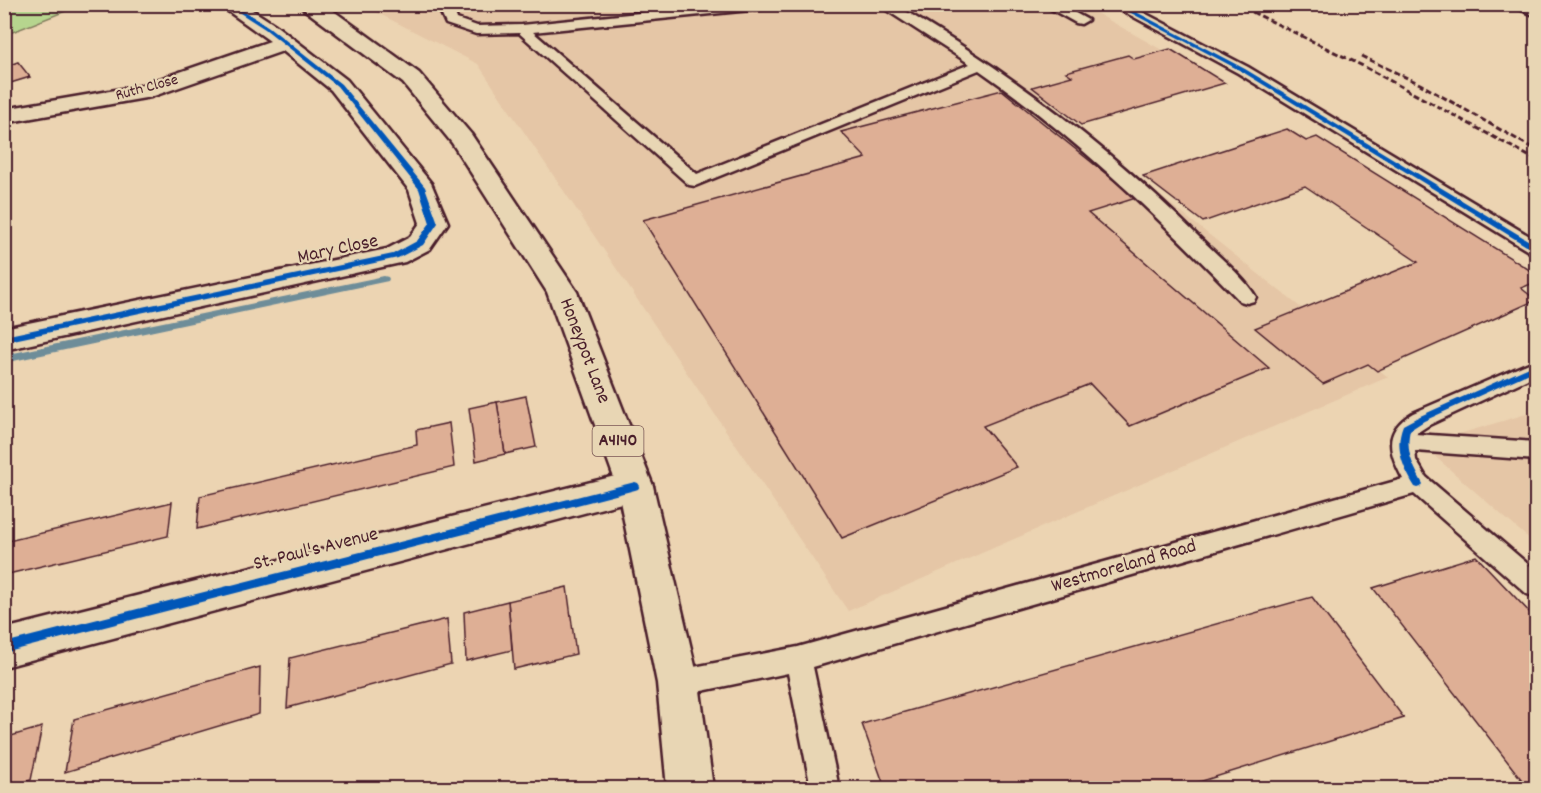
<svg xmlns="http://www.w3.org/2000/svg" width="1541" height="793" viewBox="0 0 1541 793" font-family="Dekko,sans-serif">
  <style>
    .built { fill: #e5c6a6 }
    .green { fill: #b6d58e; stroke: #807a5c; stroke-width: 1.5 }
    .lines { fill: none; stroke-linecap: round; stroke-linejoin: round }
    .stream { fill: #6e8d99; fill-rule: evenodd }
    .building { fill: #deaf95; stroke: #4a1f2b; stroke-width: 1.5 }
    .service-casing { stroke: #4a1f2b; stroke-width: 5 }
    .minor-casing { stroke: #4a1f2b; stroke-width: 5 }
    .primary-casing { stroke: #4a1f2b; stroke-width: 5 }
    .service { fill: #e8d6b4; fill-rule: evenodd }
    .minor { fill: #e8d6b4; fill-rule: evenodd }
    .primary { fill: #e8d6b4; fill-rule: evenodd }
    .rail { stroke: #4a1f2b; stroke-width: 3; stroke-dasharray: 6 3; stroke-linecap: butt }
    .cycleway-casing { stroke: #e8d6b4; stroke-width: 4 }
    .cycleway { fill: #0057b8; fill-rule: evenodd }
    .labels { text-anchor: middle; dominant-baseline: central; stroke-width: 4.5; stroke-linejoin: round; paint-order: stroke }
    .far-street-label { font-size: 16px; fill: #4a1f2b; stroke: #e8d6b4 }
    .shield { fill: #e8d6b4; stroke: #795654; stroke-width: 1.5 }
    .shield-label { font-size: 18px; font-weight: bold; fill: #4a1f2b }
    .street-label { font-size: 20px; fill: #4a1f2b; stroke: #e8d6b4 }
  </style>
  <rect width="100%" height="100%" fill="#ecd4b2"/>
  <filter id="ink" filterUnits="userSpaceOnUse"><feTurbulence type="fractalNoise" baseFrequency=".0167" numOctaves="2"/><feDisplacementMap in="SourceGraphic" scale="12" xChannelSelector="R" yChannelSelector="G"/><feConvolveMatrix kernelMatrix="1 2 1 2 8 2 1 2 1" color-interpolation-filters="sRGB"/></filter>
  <g filter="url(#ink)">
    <!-- built -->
    <g class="built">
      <polygon points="362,5 1082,5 1178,59 1036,97 1388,377 848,611 478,64"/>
      <polygon points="1536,411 1536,545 1422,445"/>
    </g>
    <!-- green -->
    <polygon class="green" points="5,4 80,4 81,5 5,35"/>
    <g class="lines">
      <!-- stream -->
      <polygon class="stream" points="384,276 388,277 389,279 388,281 4,363 4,355"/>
    </g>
    <!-- building -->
    <g class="building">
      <polygon points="1170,49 1225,83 1081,125 1032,87 1072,76 1066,72 1128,55 1134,59"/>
      <polygon points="18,62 30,77 4,85 4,67"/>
      <polygon points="1002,90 1136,198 1088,213 1269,368 1130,426 1090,384 983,426 1017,467 842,538 643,220 866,158 841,132"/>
      <polygon points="1287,129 1306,141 1317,137 1536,274 1536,282 1521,288 1536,300 1377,371 1368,364 1323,384 1255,328 1418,262 1305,186 1203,222 1143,176"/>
      <polygon points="526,396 536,447 505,454 497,402"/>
      <polygon points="497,402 505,454 476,461 469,408"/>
      <polygon points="449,423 454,467 197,529 200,496 417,445 416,430"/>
      <polygon points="172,502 168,536 4,575 4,542"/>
      <polygon points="1476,556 1536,619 1536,788 1528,788 1373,588"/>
      <polygon points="567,587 576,654 514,669 508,601"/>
      <polygon points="1312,597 1404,718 1180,788 885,788 862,724"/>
      <polygon points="508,601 512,650 466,661 464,612"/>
      <polygon points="447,619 451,664 287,708 290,658"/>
      <polygon points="260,667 259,714 65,772 74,719"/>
      <polygon points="42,727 31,780 4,788 4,738"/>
    </g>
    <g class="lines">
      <!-- service casing -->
      <g class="service-casing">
        <g id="service">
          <path d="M 447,4 L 460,4 L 455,13 L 457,19 L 477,26 L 522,25 L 726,4 L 776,4 L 770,8 L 533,32 L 697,174 L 970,64 L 877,4 L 893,4 C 1005,68 1109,147 1200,238 C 1217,255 1244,277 1256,297 L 1254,301 L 1247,303 L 1240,301 C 1157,216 1077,138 979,70 L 695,186 L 689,185 L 519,33 L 476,34 L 446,24 L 441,13 Z"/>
          <polygon points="1042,4 1059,4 1088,20 1081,24 1076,23"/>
          <polygon points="1110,4 1127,4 1248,67 1536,240 1536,254 1530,252 1238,73"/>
          <path d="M 1536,360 L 1536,375 L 1429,425 L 1415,434 L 1536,442 L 1536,460 L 1415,451 L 1416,460 L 1426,477 L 1536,571 L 1536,597 L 1527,594 L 1414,494 L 813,667 L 839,788 L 811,788 L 788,673 L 678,696 L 668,692 L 665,683 L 668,674 L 678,670 L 798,647 L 1403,479 C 1388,451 1383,431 1413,413 Z"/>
        </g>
      </g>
      <!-- minor casing -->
      <g class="minor-casing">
        <g id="minor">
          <polygon points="218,4 243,4 274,24 347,80 431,183 448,223 430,249 405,262 4,350 4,328 387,249 410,237 420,223 409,190 331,90 283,51 151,97 4,123 4,109 139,86 270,41"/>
          <polygon points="1514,4 1536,4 1536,16 1517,8"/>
          <polygon points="635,471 648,476 653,486 648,496 4,667 4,629"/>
        </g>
      </g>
      <!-- primary casing -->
      <g class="primary-casing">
        <polygon id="primary" points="297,4 323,4 335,12 419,73 471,134 577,292 653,486 699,683 713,788 667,788 657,683 617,486 547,292 452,143 403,83"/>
      </g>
      <!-- service -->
      <use href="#service" class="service"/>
      <!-- minor -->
      <use href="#minor" class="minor"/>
      <!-- primary -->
      <use href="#primary" class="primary"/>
      <!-- rail -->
      <g class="rail">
        <polyline points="1236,4 1363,66 1536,160"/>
        <polyline points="1361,56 1420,84 1536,150"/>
      </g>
      <!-- cycleway casing -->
      <g class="cycleway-casing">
        <g id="cycleway">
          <polygon points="226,4 233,4 269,27 341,84 425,187 438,223 423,245 398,258 4,342 4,336 393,254 417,241 430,223 419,189 337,86 265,29"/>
          <polygon points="1114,4 1121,4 1245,69 1536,245 1536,250 1533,250 1241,71"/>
          <path d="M 1536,364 L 1536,370 L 1424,421 L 1410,430 C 1405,451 1413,466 1423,484 L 1421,487 L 1418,488 L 1415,487 C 1403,467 1394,448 1403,425 L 1418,417 Z"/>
          <polygon points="635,482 638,483 640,486 638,489 635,490 4,653 4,643"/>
        </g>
      </g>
      <!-- cycleway -->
      <use href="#cycleway" class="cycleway"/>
    </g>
  </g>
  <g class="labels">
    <!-- far-street labels -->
    <g class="far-street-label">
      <text transform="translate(147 88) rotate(-15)">Ruth Close</text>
    </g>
    <!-- shield labels -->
    <rect class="shield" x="592.5" y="426" width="51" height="30" rx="4.5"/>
    <g class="shield-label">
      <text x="618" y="441">A4140</text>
    </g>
    <!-- street labels -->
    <g class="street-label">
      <text transform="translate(338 250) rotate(-12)">Mary Close</text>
      <text transform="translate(584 351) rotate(69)">Honeypot Lane</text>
      <text transform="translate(316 550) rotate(-14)">St. Paul's Avenue</text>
      <text transform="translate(1124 567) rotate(-16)">Westmoreland Road</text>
    </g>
  </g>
  <!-- margin -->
  <rect width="1541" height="793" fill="none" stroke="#e8d6b4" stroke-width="24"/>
  <rect x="12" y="12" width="1517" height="769" fill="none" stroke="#4a1f2b" stroke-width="2" filter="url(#ink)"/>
</svg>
